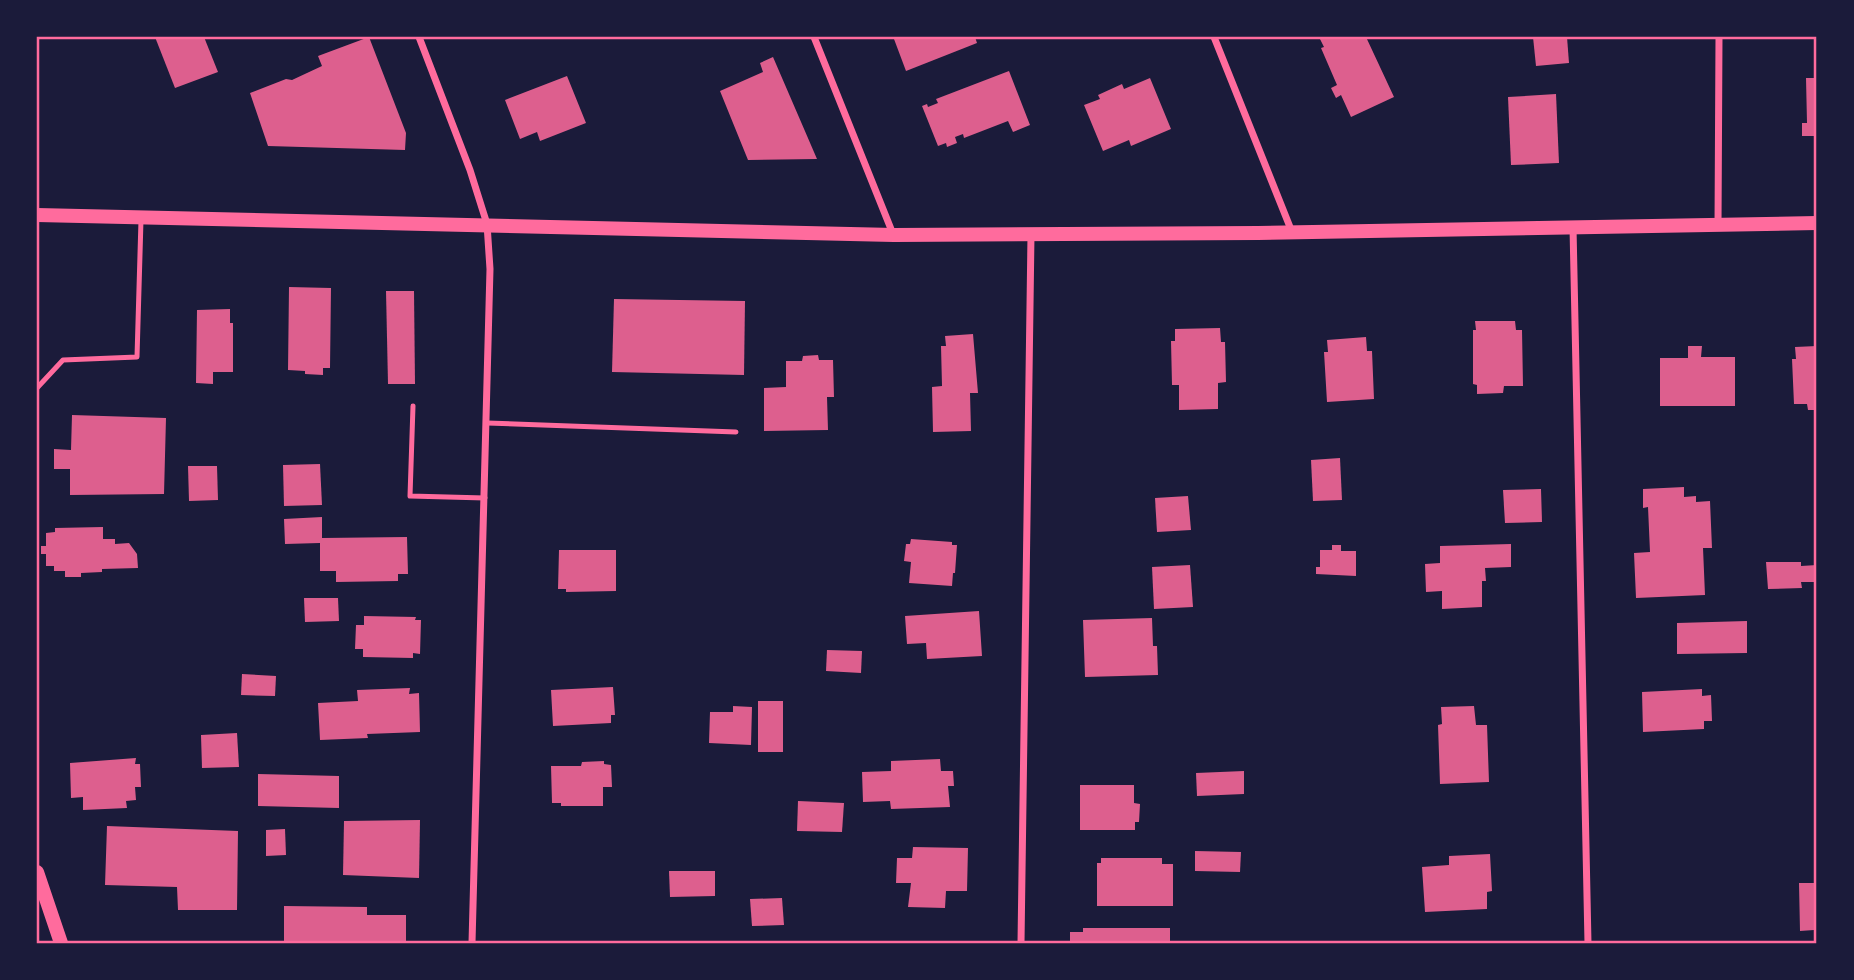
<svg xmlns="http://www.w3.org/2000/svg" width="1854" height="980" viewBox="0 0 1854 980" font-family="'Asap Condensed',sans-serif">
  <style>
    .building { fill: #dd5f8e }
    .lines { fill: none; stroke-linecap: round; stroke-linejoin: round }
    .service { stroke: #ff6b9d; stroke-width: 5 }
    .minor { stroke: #ff6b9d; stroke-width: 7 }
    .secondary { stroke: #ff6b9d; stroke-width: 14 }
    .neatline { fill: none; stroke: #ff6b9d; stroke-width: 2.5 }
  </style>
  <rect width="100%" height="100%" fill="#1b1b3a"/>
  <!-- building -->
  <g class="building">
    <polygon points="155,37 204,37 218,72 175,88"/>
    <polygon points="369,37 406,133 405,150 268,146 250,93 286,79 292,80 322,66 318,56"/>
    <polygon points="900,37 975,37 977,43 906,71 894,39"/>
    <polygon points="1319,37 1366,37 1394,97 1351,117 1341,95 1336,98 1331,88 1337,85 1321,48 1324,47"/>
    <polygon points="1533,37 1567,37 1569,63 1536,66"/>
    <polygon points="773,57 817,159 748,160 720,91 763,72 760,63"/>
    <polygon points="1009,71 1030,125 1013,132 1008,121 964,138 963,134 955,137 957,143 947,147 946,143 938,146 922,106 927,104 928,107 938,103 936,99"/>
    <polygon points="567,76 586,123 540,141 537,132 520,139 505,100"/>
    <polygon points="1150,78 1171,129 1131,146 1129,140 1103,151 1084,105 1100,99 1098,95 1122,84 1124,89"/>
    <polygon points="1806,78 1817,78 1817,136 1802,136 1802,123 1807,123"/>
    <polygon points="1556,94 1559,163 1511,165 1508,97"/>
    <polygon points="289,287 331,288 330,368 323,368 323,375 305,374 305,371 288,370"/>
    <polygon points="386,291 414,291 415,384 388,384"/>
    <polygon points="614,299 745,301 744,375 612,372"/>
    <polygon points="230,309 230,323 233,323 233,372 213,372 213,384 196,383 197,310"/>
    <polygon points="1475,321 1515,321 1516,330 1522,330 1523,386 1504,386 1503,393 1477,394 1477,385 1473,384 1473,330 1476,330"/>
    <polygon points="1220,328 1221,342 1225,342 1226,382 1218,383 1218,409 1179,410 1179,385 1172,385 1171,341 1175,341 1175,329"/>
    <polygon points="973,334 978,393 970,393 971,431 933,432 932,387 942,386 941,346 946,346 945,336"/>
    <polygon points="1366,337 1367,351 1372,351 1374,399 1327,402 1324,352 1328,352 1327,340"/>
    <polygon points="1688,346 1702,346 1701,357 1735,357 1735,406 1660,406 1660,358 1688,358"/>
    <polygon points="1817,346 1817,410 1808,410 1807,404 1794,404 1792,359 1796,359 1795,347"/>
    <polygon points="818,355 819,360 833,360 834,397 827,397 828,430 764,431 764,388 786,387 786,361 802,361 803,356"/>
    <polygon points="72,415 166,418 164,494 70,495 70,469 54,469 54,449 71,450"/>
    <polygon points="1340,458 1342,500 1313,501 1311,460"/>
    <polygon points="320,464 322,505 284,506 283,465"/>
    <polygon points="188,466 217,466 218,500 189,501"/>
    <polygon points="1684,487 1684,497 1696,496 1696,502 1710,501 1712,548 1703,548 1705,595 1636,598 1634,553 1650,552 1648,507 1643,508 1643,489"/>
    <polygon points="1541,489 1542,522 1505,523 1503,490"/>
    <polygon points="1188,496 1191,530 1157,532 1155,498"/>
    <polygon points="322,517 322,538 407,537 408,574 398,574 398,581 336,582 336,571 320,571 320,543 285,544 284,519"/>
    <polygon points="103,527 103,539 115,539 115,544 129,543 137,554 138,568 102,569 102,572 81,573 81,577 65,577 65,571 54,571 54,566 46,566 46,554 41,554 41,546 46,546 46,533 55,532 55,528"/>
    <polygon points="911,539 952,542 952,545 957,545 955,573 953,573 952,586 909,583 911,562 904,561 906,544 910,544"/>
    <polygon points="1511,544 1511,567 1485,568 1486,581 1482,581 1482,607 1442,609 1442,591 1426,592 1425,564 1440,563 1440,546"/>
    <polygon points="1332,545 1341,545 1341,551 1356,551 1356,576 1316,574 1316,567 1320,567 1320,550 1332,550"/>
    <polygon points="559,550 616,550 616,591 566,592 566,589 558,589"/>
    <polygon points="1766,562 1801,562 1801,566 1817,565 1817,582 1801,582 1802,588 1768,589"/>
    <polygon points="1190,565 1193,607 1154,609 1152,567"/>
    <polygon points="304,598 338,598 339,621 305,622"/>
    <polygon points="979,611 982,656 927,659 926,643 907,644 905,616"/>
    <polygon points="364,616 416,617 415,620 421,620 420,654 413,653 413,658 363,657 363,649 355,649 356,625 364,625"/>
    <polygon points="1152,618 1153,646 1157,646 1158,675 1085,677 1083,620"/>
    <polygon points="1747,621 1747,653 1677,654 1677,623"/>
    <polygon points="827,650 862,651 861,673 826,671"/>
    <polygon points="242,674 276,676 275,696 241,695"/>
    <polygon points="613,687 615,715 611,715 611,723 553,726 551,690"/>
    <polygon points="410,688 409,694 419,693 420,732 367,734 368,738 320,740 318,703 358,701 357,690"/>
    <polygon points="1702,689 1702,696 1711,695 1712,721 1704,721 1704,729 1643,732 1642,692"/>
    <rect x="758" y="701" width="25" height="51"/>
    <polygon points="733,706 752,707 751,745 709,743 710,712 733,712"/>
    <polygon points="1474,706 1476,725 1487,725 1489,782 1440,784 1438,725 1442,724 1441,707"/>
    <polygon points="237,733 239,767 202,768 201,735"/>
    <polygon points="136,758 135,764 140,764 141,787 135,787 136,800 126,801 127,808 83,810 83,797 71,798 70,763"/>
    <polygon points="940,759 941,771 953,771 954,786 948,786 950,807 891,809 890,801 863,802 862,772 891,771 891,761"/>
    <polygon points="604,761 604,764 611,765 612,787 603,787 603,806 561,806 561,803 552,803 551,766 581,766 582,762"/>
    <polygon points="1244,771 1244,794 1197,796 1196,773"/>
    <polygon points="258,774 339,776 339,808 258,806"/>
    <polygon points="1080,785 1134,785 1134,803 1140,804 1139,822 1135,822 1135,830 1080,830"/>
    <polygon points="798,801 844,803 842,832 797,831"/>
    <polygon points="420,820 419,878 343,875 344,821"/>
    <polygon points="107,826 238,831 237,910 178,910 177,887 105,885"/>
    <polygon points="285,829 286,855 266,856 266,830"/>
    <polygon points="913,847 968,848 967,891 946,891 945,908 908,907 911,883 896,883 897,858 912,858"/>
    <polygon points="1195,851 1241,852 1240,872 1195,871"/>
    <polygon points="1490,854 1492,891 1487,892 1487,909 1425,912 1422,867 1449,865 1449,856"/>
    <polygon points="1101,858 1162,858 1162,864 1173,864 1173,906 1097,906 1097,863 1101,863"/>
    <polygon points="669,871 715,871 715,896 670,897"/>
    <polygon points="1799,883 1817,883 1817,937 1815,937 1814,930 1800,931"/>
    <polygon points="782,898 784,925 752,926 750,899"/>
    <polygon points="284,906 367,907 367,915 406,915 406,943 284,943"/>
    <polygon points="1083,928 1170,928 1170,943 1070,943 1070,932 1083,932"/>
  </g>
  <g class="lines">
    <!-- service -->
    <g class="service">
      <polyline points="37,388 63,360 137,357 141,220"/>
      <polyline points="413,406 410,496 485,498"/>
      <polyline points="487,423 736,432"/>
    </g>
    <!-- minor -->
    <g class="minor">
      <polyline points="419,37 470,170 487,224 490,269 472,943"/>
      <polyline points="814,37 893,234"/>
      <polyline points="1214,37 1292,232"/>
      <polyline points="1718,225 1719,37"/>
      <polyline points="1573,227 1588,943"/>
      <polyline points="1021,943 1031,235"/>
    </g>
    <!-- secondary -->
    <g class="secondary">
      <polyline points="37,215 894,235 1258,233 1817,223"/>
      <polyline points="37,872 61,943"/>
    </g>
  </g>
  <!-- border -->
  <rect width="1854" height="980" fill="none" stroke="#1b1b3a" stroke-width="77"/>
  <rect x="38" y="38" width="1777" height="904" class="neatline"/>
</svg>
